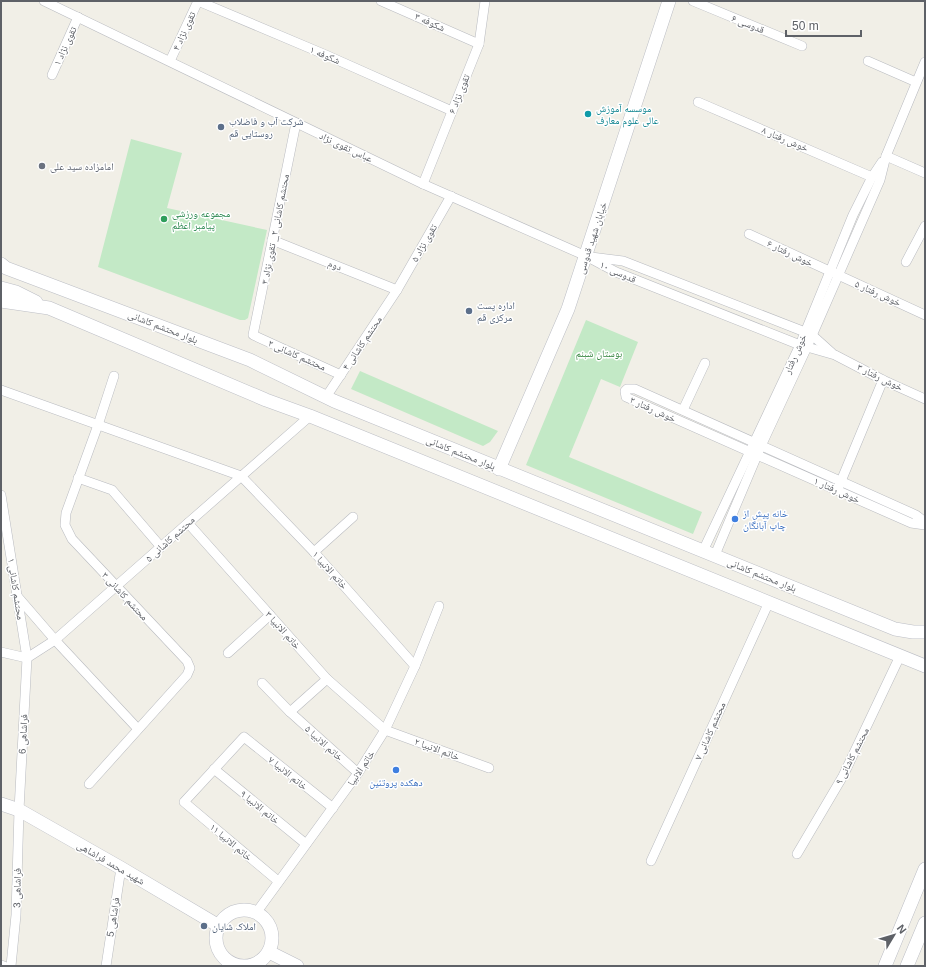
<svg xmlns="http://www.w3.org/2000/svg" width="926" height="967" viewBox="0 0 926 967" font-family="Helvetica,'Noto Naskh Arabic',sans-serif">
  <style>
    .green { fill: #c3e9c6 }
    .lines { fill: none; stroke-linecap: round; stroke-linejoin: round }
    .street-casing { stroke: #b9bbc0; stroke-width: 10 }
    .secondary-casing { stroke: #bcbec5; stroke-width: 14 }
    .street { stroke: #fff; stroke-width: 9 }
    .secondary { stroke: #fff; stroke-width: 13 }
    .culture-dot { fill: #0f9aa8; stroke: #fff; stroke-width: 1.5 }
    .service-dot { fill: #5c6f8a; stroke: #fff; stroke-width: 1.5 }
    .worship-dot { fill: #6b7280; stroke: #fff; stroke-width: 1.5 }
    .leisure-dot { fill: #2e9e5b; stroke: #fff; stroke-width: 1.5 }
    .shop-dot { fill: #3f7fe0; stroke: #fff; stroke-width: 1.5 }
    .labels { text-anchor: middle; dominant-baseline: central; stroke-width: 3; stroke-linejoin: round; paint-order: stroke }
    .street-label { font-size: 10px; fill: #5e6167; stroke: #fff }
    .culture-label { font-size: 10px; fill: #0d838f; stroke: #fff; text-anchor: start }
    .service-label { font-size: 10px; fill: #4e5e75; stroke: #fff; text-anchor: start }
    .worship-label { font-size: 10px; fill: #5b616d; stroke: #fff; text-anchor: start }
    .leisure-label { font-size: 10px; fill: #27864d; stroke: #fff; text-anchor: start }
    .park-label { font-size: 10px; fill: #31823b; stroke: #fff }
    .shop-label { font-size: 10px; fill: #366cbe; stroke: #fff; text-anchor: start }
  </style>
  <rect width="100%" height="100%" fill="#f1efe7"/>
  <!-- green -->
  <g class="green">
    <polygon points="131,139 182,153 167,208 267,230 248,318 245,320 240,320 98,267"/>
    <polygon points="586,320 638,342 620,387 601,379 569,457 702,512 693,534 526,465"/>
    <polygon points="360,371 498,431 490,442 483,446 351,389"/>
  </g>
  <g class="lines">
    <!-- street casing -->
    <g class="street-casing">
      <g id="street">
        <polyline points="44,1 423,184 586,256 616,272 800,345 835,355 883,380 925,399"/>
        <polyline points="198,1 326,55 452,111"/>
        <polyline points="381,1 479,44"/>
        <polyline points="693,1 802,46"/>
        <polyline points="170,61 198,1"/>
        <polyline points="868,61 916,82"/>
        <polyline points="52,75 78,17"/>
        <polyline points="698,102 872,177"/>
        <polyline points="296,123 253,335 341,375"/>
        <polyline points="886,156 925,173"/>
        <polyline points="423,184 479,44 485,1"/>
        <polyline points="749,234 925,315"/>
        <polyline points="272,240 397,290"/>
        <polyline points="591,257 623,261 805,332 812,335 832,353"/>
        <polyline points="906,262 925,226"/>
        <polyline points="1,390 241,476 314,552 415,666"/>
        <polyline points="326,397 397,290 451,196"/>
        <polyline points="683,410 705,363"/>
        <polyline points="78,478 112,490 161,547"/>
        <polyline points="839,486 883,380"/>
        <polyline points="1,495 27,658 19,810 16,915 11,966"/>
        <polyline points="925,522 916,515 635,389 627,389 625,391 626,397 911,523 925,525"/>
        <polyline points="188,523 327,679 385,730 489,768"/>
        <polyline points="703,551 800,345 853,215 872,177 882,162"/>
        <polyline points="314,552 353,517"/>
        <polyline points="715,555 761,446 807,347 880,180 886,156 925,62"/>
        <polyline points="17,596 55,640 138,729"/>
        <polyline points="1,652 27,658"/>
        <polyline points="228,653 270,615"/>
        <polyline points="27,658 55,640 188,523 310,416"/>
        <polyline points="262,683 290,712 358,773"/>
        <polyline points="290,712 327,679"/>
        <polyline points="214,769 306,844"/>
        <polyline points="89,784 187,675 190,668 187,661 72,539 65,525 66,513 98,425 114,376"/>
        <polyline points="797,854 843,776 900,656"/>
        <polyline points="651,861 769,602"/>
        <polyline points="278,881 184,802 244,737 333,808"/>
        <polyline points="256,913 358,773 385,730 415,666 439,606"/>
        <polyline points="1,965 4,966"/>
        <polyline points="106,966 121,868"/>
        <polyline points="227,966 229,962"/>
      </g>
    </g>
    <!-- secondary casing -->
    <g class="secondary-casing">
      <g id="secondary">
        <polyline points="1,264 6,268 250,360 334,401 895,629 913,632 925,632"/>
        <polyline points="1,288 16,292 36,302"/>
        <polyline points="1,301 49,308 266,400 310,416 925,666"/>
        <polyline points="499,469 568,309 669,1"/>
        <polyline points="1,804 19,810 121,868 219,926"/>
        <circle cx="244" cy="938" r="28"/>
        <polyline points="269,952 297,966"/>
        <polyline points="885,966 925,869"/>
        <polyline points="907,966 925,923"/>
      </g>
    </g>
    <!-- street -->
    <use href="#street" class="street"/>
    <!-- secondary -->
    <use href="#secondary" class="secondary"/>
  </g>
  <!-- markers -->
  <circle class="culture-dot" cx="588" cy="114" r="4"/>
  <g class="service-dot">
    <circle cx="221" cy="127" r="4"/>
    <circle cx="469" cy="311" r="4"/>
    <circle cx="204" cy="926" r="4"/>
  </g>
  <circle class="worship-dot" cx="42" cy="166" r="4"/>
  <circle class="leisure-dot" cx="164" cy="219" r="4"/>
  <g class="shop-dot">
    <circle cx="735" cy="519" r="4"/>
    <circle cx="396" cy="770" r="4"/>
  </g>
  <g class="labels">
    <!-- street labels -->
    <g class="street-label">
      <text transform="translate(430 22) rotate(24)">شکوفه ۳</text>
      <text transform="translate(748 24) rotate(22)">قدوسی ۶</text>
      <text transform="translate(184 31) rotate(-65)">تقوی نژاد ۴</text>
      <text transform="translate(65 46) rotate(-65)">تقوی نژاد ۱</text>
      <text transform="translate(325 55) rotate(23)">شکوفه ۱</text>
      <text transform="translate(459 94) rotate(-68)">تقوی نژاد ۶</text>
      <text transform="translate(785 139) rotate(23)">خوش رفتار ۸</text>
      <text transform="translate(346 147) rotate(25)">عباس تقوی نژاد</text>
      <text transform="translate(275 229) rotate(-79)">محتشم کاشانی ۲_ تقوی نژاد ۳</text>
      <text transform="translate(592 238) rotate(-72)">خیابان شهید قدوسی</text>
      <text transform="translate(424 243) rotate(-60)">تقوی نژاد ۵</text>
      <text transform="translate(790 253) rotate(25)">خوش رفتار ۶</text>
      <text transform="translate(335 265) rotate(22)">دوم</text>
      <text transform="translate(618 272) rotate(25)">قدوسی ۱۰</text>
      <text transform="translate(878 293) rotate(24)">خوش رفتار ۵</text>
      <text transform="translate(163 327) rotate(21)">بلوار محتشم کاشانی</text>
      <text transform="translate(362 343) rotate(-56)">محتشم کاشانی ۴</text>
      <text transform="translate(795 354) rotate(-66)">خوش رفتار</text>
      <text transform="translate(297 355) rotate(24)">محتشم کاشانی ۲</text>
      <text transform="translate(880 377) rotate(26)">خوش رفتار ۳</text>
      <text transform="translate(653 409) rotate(24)">خوش رفتار ۲</text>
      <text transform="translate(461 453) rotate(22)">بلوار محتشم کاشانی</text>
      <text transform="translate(837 490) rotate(24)">خوش رفتار ۱</text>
      <text transform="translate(170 539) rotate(-42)">محتشم کاشانی ۵</text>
      <text transform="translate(330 570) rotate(48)">خاتم الانبیا ۱</text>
      <text transform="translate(762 575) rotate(22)">بلوار محتشم کاشانی</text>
      <text transform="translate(16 589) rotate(81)">محتشم کاشانی ۱</text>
      <text transform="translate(125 596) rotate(47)">محتشم کاشانی ۳</text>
      <text transform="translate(283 630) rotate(48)">خاتم الانبیا ۳</text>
      <text transform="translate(710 731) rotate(-66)">محتشم کاشانی ۷</text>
      <text transform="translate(23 734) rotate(-87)">فراشاهی 6</text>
      <text transform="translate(324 743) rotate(42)">خاتم الانبیا ۵</text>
      <text transform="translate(437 749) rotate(20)">خاتم الانبیا ۲</text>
      <text transform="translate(852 756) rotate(-63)">محتشم کاشانی ۹</text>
      <text transform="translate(361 768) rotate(-56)">خاتم الانبیا</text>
      <text transform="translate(288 773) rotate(39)">خاتم الانبیا ۷</text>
      <text transform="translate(260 807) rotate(39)">خاتم الانبیا ۹</text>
      <text transform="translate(231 842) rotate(40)">خاتم الانبیا ۱۱</text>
      <text transform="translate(111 863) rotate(30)">شهید محمد فراشاهی</text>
      <text transform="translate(17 888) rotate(-89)">فراشاهی 3</text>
      <text transform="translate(113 917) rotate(-81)">فراشاهی 5</text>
    </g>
    <!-- culture labels -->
    <g class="culture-label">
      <text x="596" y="108">موسسه آموزش<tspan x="596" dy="12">عالی علوم معارف</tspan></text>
    </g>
    <!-- service labels -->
    <g class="service-label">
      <text x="229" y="121">شرکت آب و فاضلاب<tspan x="229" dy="12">روستایی قم</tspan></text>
      <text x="477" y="305">اداره پست<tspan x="477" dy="12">مرکزی قم</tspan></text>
      <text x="212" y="926">املاک شایان</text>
    </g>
    <!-- worship labels -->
    <g class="worship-label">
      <text x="50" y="166">امامزاده سید علی</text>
    </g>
    <!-- leisure labels -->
    <g class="leisure-label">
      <text x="172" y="213">مجموعه ورزشی<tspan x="172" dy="12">پیامبر اعظم</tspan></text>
    </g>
    <!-- park labels -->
    <g class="park-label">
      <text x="599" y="353">بوستان شبنم</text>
    </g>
    <!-- shop labels -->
    <g class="shop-label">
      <text x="743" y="513">خانه پیش از<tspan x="743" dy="12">چاپ آبانگان</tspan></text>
      <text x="396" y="782" text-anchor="middle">دهکده پروتئین</text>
    </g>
  </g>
  <!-- border -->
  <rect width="926" height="967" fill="none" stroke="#5e6167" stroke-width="4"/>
  <!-- north arrow -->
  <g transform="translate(894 935) rotate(52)" stroke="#ffffff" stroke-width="3" paint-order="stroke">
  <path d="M0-3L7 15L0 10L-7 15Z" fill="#5e6167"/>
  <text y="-6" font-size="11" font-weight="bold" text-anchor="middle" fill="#5e6167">N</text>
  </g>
  <!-- scale -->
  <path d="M786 30v6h75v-6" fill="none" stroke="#5e6167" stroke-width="2"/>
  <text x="792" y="30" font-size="12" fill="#5e6167" stroke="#ffffff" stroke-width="3" paint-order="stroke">50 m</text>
</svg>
